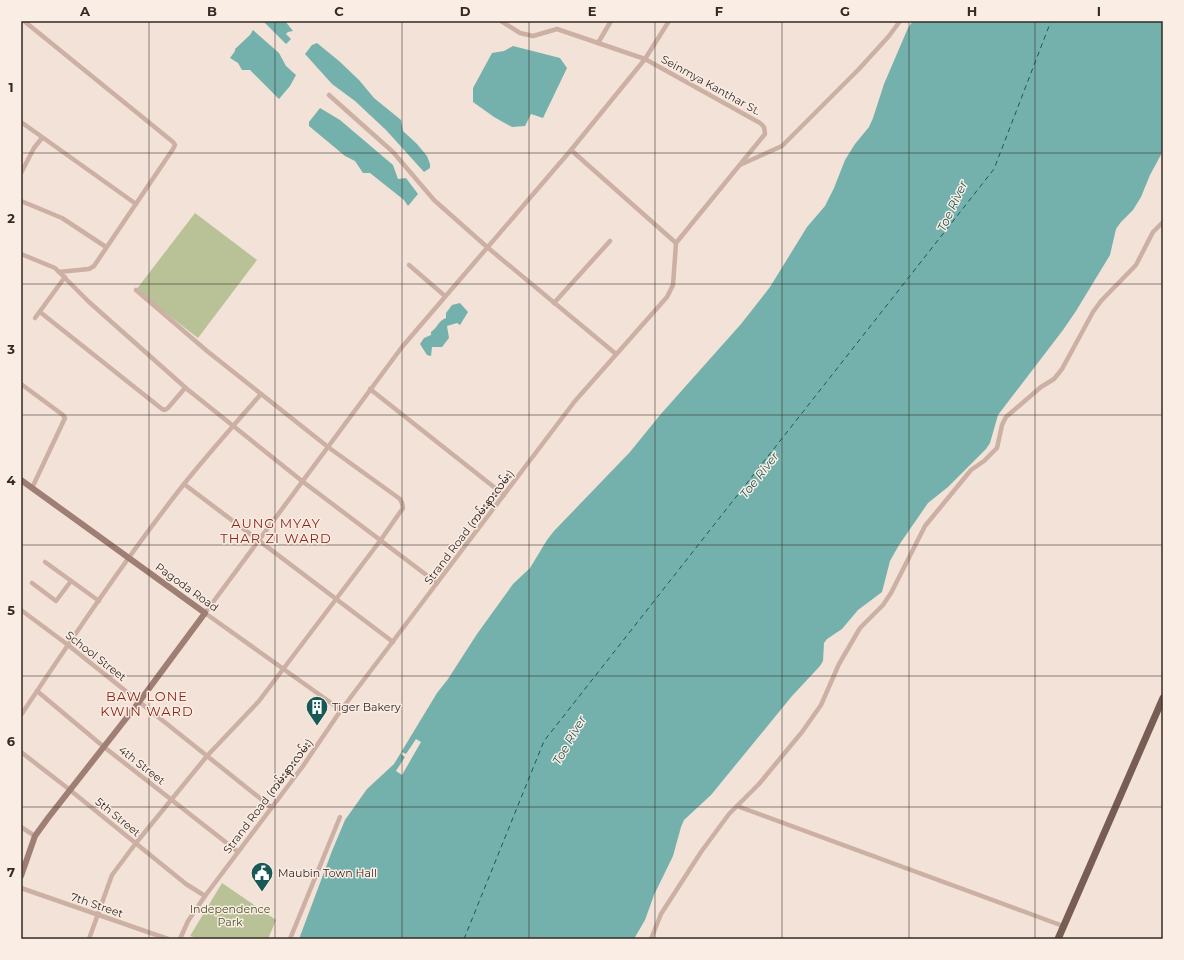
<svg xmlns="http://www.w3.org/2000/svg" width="1184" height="960" viewBox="0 0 1184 960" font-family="Montserrat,'Noto Sans Myanmar',sans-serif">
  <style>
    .green { fill: #b9c297 }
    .water { fill: #75b1ac }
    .pier { fill: #f3e2d7 }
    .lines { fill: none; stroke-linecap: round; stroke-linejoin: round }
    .ferry { stroke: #195955; stroke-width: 1; stroke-dasharray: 5 4; stroke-linecap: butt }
    .street { stroke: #cbb0a3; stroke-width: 4.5 }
    .secondary { stroke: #9f7e74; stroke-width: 6 }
    .primary { stroke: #785d55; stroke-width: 7 }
    .grid { fill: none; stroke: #352825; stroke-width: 1; stroke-opacity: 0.55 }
    .labels { text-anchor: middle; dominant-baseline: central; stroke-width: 3; stroke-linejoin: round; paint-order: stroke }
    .street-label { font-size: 11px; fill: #352825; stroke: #faede4 }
    .poi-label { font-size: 11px; fill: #352825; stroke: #faede4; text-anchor: start }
    .park-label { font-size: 11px; fill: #4a5528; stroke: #faede4 }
    .water-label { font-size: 12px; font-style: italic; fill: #195955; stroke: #faede4 }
    .quarter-label { font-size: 13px; letter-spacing: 1px; fill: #892619; stroke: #faede4 }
    .neatline { fill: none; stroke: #352825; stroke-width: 1.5 }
    .grid-label { font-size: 13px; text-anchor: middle; font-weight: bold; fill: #352825 }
  </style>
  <rect width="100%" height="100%" fill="#f3e2d7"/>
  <!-- green -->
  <g class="green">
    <polygon points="195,213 257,260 198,338 136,290"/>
    <polygon points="222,883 276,920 268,939 200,939 190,936"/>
  </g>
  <!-- water -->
  <g class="water">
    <polygon points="263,21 285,21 293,31 288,32 286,34 291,39 286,44"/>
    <polygon points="913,21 1163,21 1163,151 1150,175 1141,197 1133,210 1121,222 1116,229 1110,255 1076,311 1063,330 998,415 990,443 986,449 948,487 928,503 899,545 890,561 882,592 858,610 842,629 827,639 824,643 823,661 820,666 792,696 711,795 684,820 681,827 673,856 654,895 645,920 634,939 299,939 332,851 345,820 367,789 394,764 437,693 448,679 477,634 513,584 530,568 547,540 554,531 630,452 660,415 741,324 770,287 807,227 825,206 834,188 845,160 855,144 869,127 873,118 884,84 908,28"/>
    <polygon points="253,30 279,53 286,66 296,75 290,86 279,99 250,70 242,70 238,63 230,58 235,51 235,49 250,35"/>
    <polygon points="317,43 339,61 359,80 374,98 401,120 403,131 417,144 427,156 430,164 430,168 424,172 386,130 355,101 332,84 305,54 312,45"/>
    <polygon points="513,46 560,58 567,68 543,118 531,114 525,126 512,127 494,117 473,102 473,88 492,53 504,51"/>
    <polygon points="320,108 340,120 393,165 398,179 406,178 418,194 408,206 404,200 370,173 363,173 355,161 345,156 309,126 309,122"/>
    <path d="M 460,303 L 468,312 L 460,325 L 457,323 L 447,326 L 449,338 L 442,347 L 432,347 L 431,356 L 427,355 L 420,344 L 424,338 L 431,335 L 431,332 C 438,327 438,321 446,318 L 446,313 L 452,305 Z"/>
  </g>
  <!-- pier -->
  <polygon class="pier" points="416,739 421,742 402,775 396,771 405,757 401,754 402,752 406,754"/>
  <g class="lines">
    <!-- ferry -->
    <polyline class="ferry" points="464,939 544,741 994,169 1051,21"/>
    <!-- street -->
    <g class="street">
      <polyline points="24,21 173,142 175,145 173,149 94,266 89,269 59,272"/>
      <polyline points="598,43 611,21"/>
      <polyline points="329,95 393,152 434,200 487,247 616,354"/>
      <polyline points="21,122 136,204"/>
      <polyline points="571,150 676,243"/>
      <polyline points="742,164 782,146 859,69 889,36 900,21"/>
      <polyline points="21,173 34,148 42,138"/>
      <polyline points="21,201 62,218 106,247"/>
      <polyline points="21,254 55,268 89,302 187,389 302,481 437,583"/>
      <polyline points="409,265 445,296"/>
      <polyline points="554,303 610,241"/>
      <polyline points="40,312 162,409 165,410 168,408 185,388"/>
      <polyline points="35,318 65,277"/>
      <polyline points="21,384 63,415 65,418 32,488"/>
      <polyline points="370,389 504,495"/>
      <polyline points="184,484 393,642"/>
      <polyline points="45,562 99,601"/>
      <polyline points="32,583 56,601 71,581"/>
      <polyline points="21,610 68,645 271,807"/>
      <polyline points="37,691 104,747 237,851"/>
      <polyline points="341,710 205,613 402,347 571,150 645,59 669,21"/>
      <path d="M 21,715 C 73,637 126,558 184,484 C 209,453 235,424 261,394"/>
      <polyline points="21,752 70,790 186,884 205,896"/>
      <polyline points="737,806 1063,926"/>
      <polyline points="21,827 35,836"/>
      <polyline points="21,888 168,939"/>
      <polyline points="89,939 112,875 136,843 207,756 259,701 380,541 403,508 402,503 400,499 328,447 207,351 136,290"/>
      <polyline points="180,939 188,921 205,896 303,766 341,710 437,583 575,401 667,297 673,285 676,243 765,134 764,127 760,123 645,59 557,29 533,36 520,33 501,21"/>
      <polyline points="290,939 340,817"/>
      <polyline points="651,939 661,914 701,852 729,814 759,784 802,732 821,705 839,664 860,628 883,605 891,593 925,526 971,470 984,461 997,448 1002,425 1006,417 1041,387 1054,379 1062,369 1093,312 1101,301 1136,265 1153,232 1163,222"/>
    </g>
    <!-- secondary -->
    <polyline class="secondary" points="21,480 205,613 139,702 48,818 35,836 21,876"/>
    <!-- primary -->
    <polyline class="primary" points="1058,939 1163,698"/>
  </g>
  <!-- grid -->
  <path class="grid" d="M 149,21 L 149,939M 275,21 L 275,939M 402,21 L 402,939M 529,21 L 529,939M 655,21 L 655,939M 782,21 L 782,939M 909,21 L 909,939M 1035,21 L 1035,939M 21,153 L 1163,153M 21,284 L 1163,284M 21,415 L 1163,415M 21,545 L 1163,545M 21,676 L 1163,676M 21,807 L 1163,807"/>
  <!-- icons -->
  <defs>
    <g id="building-pin" transform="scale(1.15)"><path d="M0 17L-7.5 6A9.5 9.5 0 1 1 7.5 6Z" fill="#195955" stroke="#faede4"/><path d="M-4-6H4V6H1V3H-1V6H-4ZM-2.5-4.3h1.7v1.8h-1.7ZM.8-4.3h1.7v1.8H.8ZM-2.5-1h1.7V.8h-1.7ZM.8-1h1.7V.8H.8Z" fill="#fff"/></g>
    <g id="civic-pin" transform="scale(1.15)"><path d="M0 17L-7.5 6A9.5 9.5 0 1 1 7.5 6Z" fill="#195955" stroke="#faede4"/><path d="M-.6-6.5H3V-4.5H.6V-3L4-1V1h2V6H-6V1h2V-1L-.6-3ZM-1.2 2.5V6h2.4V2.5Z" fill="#fff"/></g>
  </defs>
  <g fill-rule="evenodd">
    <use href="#building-pin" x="317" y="707"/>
    <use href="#civic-pin" x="262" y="873"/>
  </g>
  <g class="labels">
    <!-- street labels -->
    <g class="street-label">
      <text transform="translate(711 85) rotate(29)">Seinmya Kanthar St.</text>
      <text transform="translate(469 527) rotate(-53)">Strand Road (ကမ်းနားလမ်း)</text>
      <text transform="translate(187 587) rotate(36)">Pagoda Road</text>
      <text transform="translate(96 656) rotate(38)">School Street</text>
      <text transform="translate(142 765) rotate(38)">4th Street</text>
      <text transform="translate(268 796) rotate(-53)">Strand Road (ကမ်းနားလမ်း)</text>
      <text transform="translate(118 817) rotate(39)">5th Street</text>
      <text transform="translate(97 905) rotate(19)">7th Street</text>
    </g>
    <!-- poi labels -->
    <g class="poi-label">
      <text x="332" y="707">Tiger Bakery</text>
      <text x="278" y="873">Maubin Town Hall</text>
    </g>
    <!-- park labels -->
    <g class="park-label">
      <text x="230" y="909">Independence<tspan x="230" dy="13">Park</tspan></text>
    </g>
    <!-- water labels -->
    <g class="water-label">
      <text transform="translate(952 206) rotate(-65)">Toe River</text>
      <text transform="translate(759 475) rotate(-52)">Toe River</text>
      <text transform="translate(569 740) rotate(-60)">Toe River</text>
    </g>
    <!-- quarter labels -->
    <g class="quarter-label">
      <text x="276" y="523">AUNG MYAY<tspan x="276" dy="15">THAR ZI WARD</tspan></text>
      <text x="147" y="696">BAW LONE<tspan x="147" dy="15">KWIN WARD</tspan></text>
    </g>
  </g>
  <!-- border -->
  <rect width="1184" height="960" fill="none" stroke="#faede4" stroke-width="44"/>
  <rect x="22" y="22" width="1140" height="916" class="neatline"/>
  <g class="grid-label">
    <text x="85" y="16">A</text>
    <text x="212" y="16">B</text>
    <text x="339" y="16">C</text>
    <text x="465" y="16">D</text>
    <text x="592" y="16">E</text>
    <text x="719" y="16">F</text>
    <text x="845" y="16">G</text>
    <text x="972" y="16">H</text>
    <text x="1099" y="16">I</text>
    <text x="11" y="92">1</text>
    <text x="11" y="223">2</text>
    <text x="11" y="354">3</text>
    <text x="11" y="485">4</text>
    <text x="11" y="615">5</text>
    <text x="11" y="746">6</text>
    <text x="11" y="877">7</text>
  </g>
</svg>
